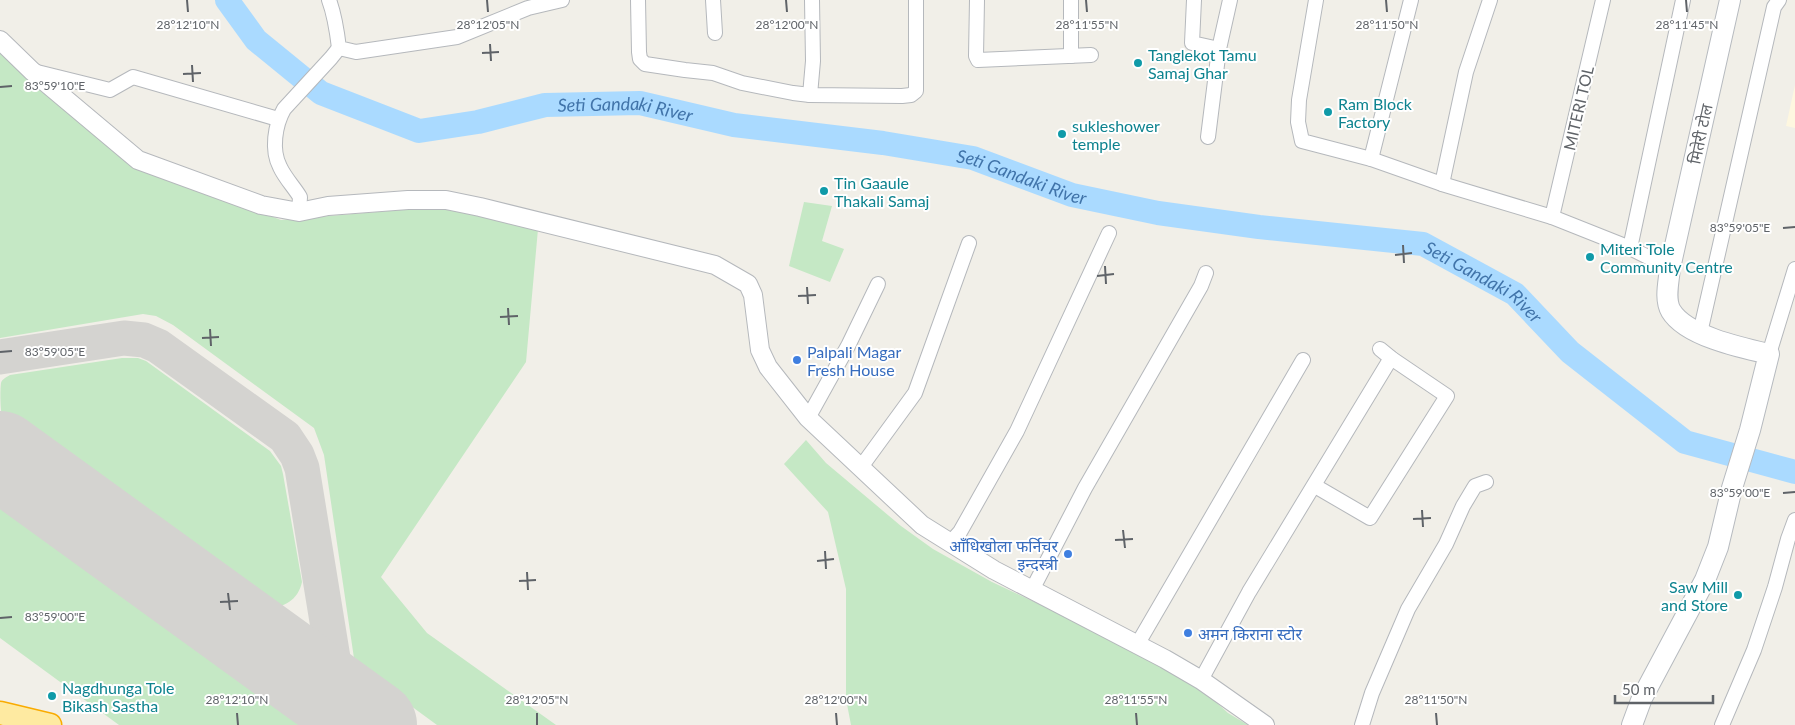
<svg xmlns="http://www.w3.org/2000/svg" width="1795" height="725" viewBox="0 0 1795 725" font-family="Lato,'Noto Sans Devanagari',sans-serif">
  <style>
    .commercial { fill: #fef7e0 }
    .green { fill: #c5e8c5 }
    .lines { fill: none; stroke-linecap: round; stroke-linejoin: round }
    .river { stroke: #aadaff; stroke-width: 24 }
    .taxiway { stroke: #d4d3d0; stroke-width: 35 }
    .runway { stroke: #d4d3d0; stroke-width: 88 }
    .minor-casing { stroke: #b5b8bc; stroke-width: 16 }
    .tertiary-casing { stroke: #b5b8bc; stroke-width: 20 }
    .secondary-casing { stroke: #b6babf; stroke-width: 22 }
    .trunk-casing { stroke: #f9ab00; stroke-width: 25 }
    .minor { stroke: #fff; stroke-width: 14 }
    .tertiary { stroke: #fff; stroke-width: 18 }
    .secondary { stroke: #fff; stroke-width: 20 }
    .trunk { stroke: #feeaa1; stroke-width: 22 }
    .ticks { fill: none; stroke: #5f6368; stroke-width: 2 }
    .culture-dot { fill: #0f9aa8; stroke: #fff; stroke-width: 2 }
    .shop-dot { fill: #3f7fe0; stroke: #fff; stroke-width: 2 }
    .labels { text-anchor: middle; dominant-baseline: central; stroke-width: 4; stroke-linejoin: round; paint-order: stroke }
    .culture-label { font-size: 16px; fill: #0d838f; stroke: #fff; text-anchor: start }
    .street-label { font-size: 16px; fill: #5f6368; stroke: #fff }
    .shop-label { font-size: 16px; fill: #366cbe; stroke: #fff; text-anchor: start }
    .water-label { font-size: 18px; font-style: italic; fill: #4174aa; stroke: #fff }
    .ticks-label { font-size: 12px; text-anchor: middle; fill: #5f6368; stroke: #fff; stroke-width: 4; stroke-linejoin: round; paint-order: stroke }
  </style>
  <rect width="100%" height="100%" fill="#f1efe8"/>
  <!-- commercial -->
  <polygon class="commercial" points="1795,85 1795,128 1786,126"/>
  <!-- green -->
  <g class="green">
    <polygon points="0,48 130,163 281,220 448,206 538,229 526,362 381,577 427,633 556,725 437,725 355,665 324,455 314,428 173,325 156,316 143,314 0,338"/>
    <polygon points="804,202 832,206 822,241 844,249 830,282 789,266"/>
    <path d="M 122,358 L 138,358 L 146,361 L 270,451 L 281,466 L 283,474 L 302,582 C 298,601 282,609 264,608 L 3,420 C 0,413 0,390 1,383 C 2,379 7,377 10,375 Z"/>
    <polygon points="806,440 826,463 901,526 933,549 992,582 1068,618 1121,646 1179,673 1205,692 1228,713 1248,725 851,725 846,699 846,589 828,512 784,464"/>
    <polygon points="0,494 320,725 119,725 0,638"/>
  </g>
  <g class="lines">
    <!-- river -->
    <path class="river" id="s1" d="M 227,0 L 256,40 L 321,93 L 419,131 L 478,122 L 545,105 L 640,103 L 734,125 L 883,143 L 973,158 L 1072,195 L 1158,213 L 1259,227 L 1423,244 L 1515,294 L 1570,352 L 1685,442 L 1795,472"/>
    <!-- taxiway -->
    <path class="taxiway" d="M 0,357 L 124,338 L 144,340 L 158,346 L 285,437 L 297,455 L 302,468 L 333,658 C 338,678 343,695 356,712"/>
    <!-- runway -->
    <polyline class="runway" points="0,455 373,725"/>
    <!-- minor casing -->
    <g class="minor-casing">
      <g id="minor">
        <path d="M 329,0 C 335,16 337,31 339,48 L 356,52 L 457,37 L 528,8 L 562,0"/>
        <polyline points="638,0 639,52 640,59 645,64 685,70 713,73 742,83 793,93 810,95 902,96 911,95 916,91 916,0"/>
        <polyline points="713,0 715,33"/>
        <polyline points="977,0 976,56 978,60 1091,55"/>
        <polyline points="1194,0 1192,43 1219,49"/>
        <polyline points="1316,0 1299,100 1298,122 1302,141 1371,159 1442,184 1552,217 1630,248 1670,268"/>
        <polyline points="1071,56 1071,0"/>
        <polyline points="33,71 110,90 133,77 278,119"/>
        <polyline points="810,95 813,61 812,0"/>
        <polyline points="1208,137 1219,49 1230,0"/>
        <polyline points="1371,159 1411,0"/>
        <polyline points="1442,184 1466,72 1490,0"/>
        <path d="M 299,212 L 300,197 C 294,187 285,178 280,167 C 271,150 275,125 284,109 L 331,58 L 339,48"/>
        <polyline points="1552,217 1603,0"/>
        <polyline points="1630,248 1683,0"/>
        <polyline points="1700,333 1774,7 1779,0"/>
        <polyline points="1769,354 1795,269"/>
        <polyline points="808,418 848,346 878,284"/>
        <polyline points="861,467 915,393 969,243"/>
        <polyline points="1315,486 1370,518 1447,396 1391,358 1380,349"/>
        <polyline points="950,543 960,532 1017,431 1109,233"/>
        <polyline points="1032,590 1085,488 1201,286 1206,273"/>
        <polyline points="1137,645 1303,360"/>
        <polyline points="1201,680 1249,592 1391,358"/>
        <polyline points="1362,725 1372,693 1408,609 1446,544 1463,506 1475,486 1486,482"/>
        <polyline points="1722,725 1754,650 1775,587 1788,539 1795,520"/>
      </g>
    </g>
    <!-- tertiary casing -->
    <g class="tertiary-casing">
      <polyline id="tertiary" points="0,40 32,71 138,160 261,205 299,212 328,206 408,200 446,200 480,207 715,265 748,284 753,295 760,350 768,367 808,418 922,525 994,570 1165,659 1201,680 1265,725"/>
    </g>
    <!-- secondary casing -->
    <g class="secondary-casing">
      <path id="secondary" d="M 1632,725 L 1642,698 L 1705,580 L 1718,547 L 1732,488 L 1750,430 L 1769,354 C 1742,348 1686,336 1671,311 C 1664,299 1669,281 1670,268 L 1730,0"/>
    </g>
    <!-- trunk casing -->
    <g class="trunk-casing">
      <polyline id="trunk" points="0,713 50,725"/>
    </g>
    <!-- minor -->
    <use href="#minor" class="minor"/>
    <!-- tertiary -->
    <use href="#tertiary" class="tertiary"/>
    <!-- secondary -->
    <use href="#secondary" class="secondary"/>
    <!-- trunk -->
    <use href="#trunk" class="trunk"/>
  </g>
  <!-- ticks -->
  <path class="ticks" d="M 187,0 L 188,12M 487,0 L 488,12M 786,0 L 787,12M 1086,0 L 1087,12M 1386,0 L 1387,12M 1686,0 L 1687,12M 490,44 L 491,61M 482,53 L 499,52M 192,65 L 193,82M 183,74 L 201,73M 0,87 L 12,86M 1783,228 L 1795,227M 1403,245 L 1404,263M 1395,255 L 1412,253M 1105,266 L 1106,284M 1097,276 L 1114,274M 807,287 L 808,304M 798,296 L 816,295M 508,308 L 509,325M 500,317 L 518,316M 210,329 L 211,346M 202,338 L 219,337M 0,352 L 12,351M 1783,493 L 1795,492M 1422,510 L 1423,527M 1413,519 L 1431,518M 1123,530 L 1125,548M 1115,540 L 1133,539M 825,551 L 826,569M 817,561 L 834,559M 527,572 L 528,590M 519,581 L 536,580M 228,593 L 230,610M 220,602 L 238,601M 0,618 L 12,617M 237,713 L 238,725M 537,713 L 537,725M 836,713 L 837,725M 1136,713 L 1137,725M 1436,713 L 1437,725"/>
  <!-- markers -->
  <g class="culture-dot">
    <circle cx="1138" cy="63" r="5"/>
    <circle cx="1328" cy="112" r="5"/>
    <circle cx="1062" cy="134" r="5"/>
    <circle cx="824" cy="191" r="5"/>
    <circle cx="1590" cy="257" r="5"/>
    <circle cx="1738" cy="595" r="5"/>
    <circle cx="52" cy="696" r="5"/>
  </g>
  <g class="shop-dot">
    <circle cx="797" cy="360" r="5"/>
    <circle cx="1068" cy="554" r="5"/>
    <circle cx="1188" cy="633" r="5"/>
  </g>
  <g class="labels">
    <!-- culture labels -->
    <g class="culture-label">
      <text x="1148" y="54">Tanglekot Tamu<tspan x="1148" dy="18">Samaj Ghar</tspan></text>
      <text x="1338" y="103">Ram Block<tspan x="1338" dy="18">Factory</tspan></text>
      <text x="1072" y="125">sukleshower<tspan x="1072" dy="18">temple</tspan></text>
      <text x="834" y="182">Tin Gaaule<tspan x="834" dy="18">Thakali Samaj</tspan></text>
      <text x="1600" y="248">Miteri Tole<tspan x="1600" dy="18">Community Centre</tspan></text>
      <text x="1728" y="586" text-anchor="end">Saw Mill<tspan x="1728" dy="18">and Store</tspan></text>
      <text x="62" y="687">Nagdhunga Tole<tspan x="62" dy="18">Bikash Sastha</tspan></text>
    </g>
    <!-- street labels -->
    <g class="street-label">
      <text transform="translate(1578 108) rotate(-77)">MITERI TOL</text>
      <text transform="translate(1700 134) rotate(-78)">मितेरी टोल</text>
    </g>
    <!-- shop labels -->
    <g class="shop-label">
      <text x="807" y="351">Palpali Magar<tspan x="807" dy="18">Fresh House</tspan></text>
      <text x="1058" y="545" text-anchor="end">आँधिखोला फर्निचर<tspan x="1058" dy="18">इन्दस्त्री</tspan></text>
      <text x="1198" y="633">अमन किराना स्टोर</text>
    </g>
    <!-- water labels -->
    <g class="water-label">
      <text stroke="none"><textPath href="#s1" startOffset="448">Seti Gandaki River</textPath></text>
      <text stroke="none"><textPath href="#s1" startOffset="852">Seti Gandaki River</textPath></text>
      <text stroke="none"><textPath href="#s1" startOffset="1332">Seti Gandaki River</textPath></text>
    </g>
  </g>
  <g class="ticks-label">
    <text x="188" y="29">28°12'10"N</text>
    <text x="488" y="29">28°12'05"N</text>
    <text x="787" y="29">28°12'00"N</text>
    <text x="1087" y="29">28°11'55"N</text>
    <text x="1387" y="29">28°11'50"N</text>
    <text x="1687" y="29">28°11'45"N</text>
    <text x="55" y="90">83°59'10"E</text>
    <text x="1740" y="232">83°59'05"E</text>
    <text x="55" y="356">83°59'05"E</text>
    <text x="1740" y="497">83°59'00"E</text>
    <text x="55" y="621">83°59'00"E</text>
    <text x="237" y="704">28°12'10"N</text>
    <text x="537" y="704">28°12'05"N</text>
    <text x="836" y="704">28°12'00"N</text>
    <text x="1136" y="704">28°11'55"N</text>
    <text x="1436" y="704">28°11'50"N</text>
  </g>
  <!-- scale -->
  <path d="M1615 695v8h98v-8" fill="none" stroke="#5f6368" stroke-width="2.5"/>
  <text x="1622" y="695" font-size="15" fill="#5f6368" stroke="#ffffff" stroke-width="4" paint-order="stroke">50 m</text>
</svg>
